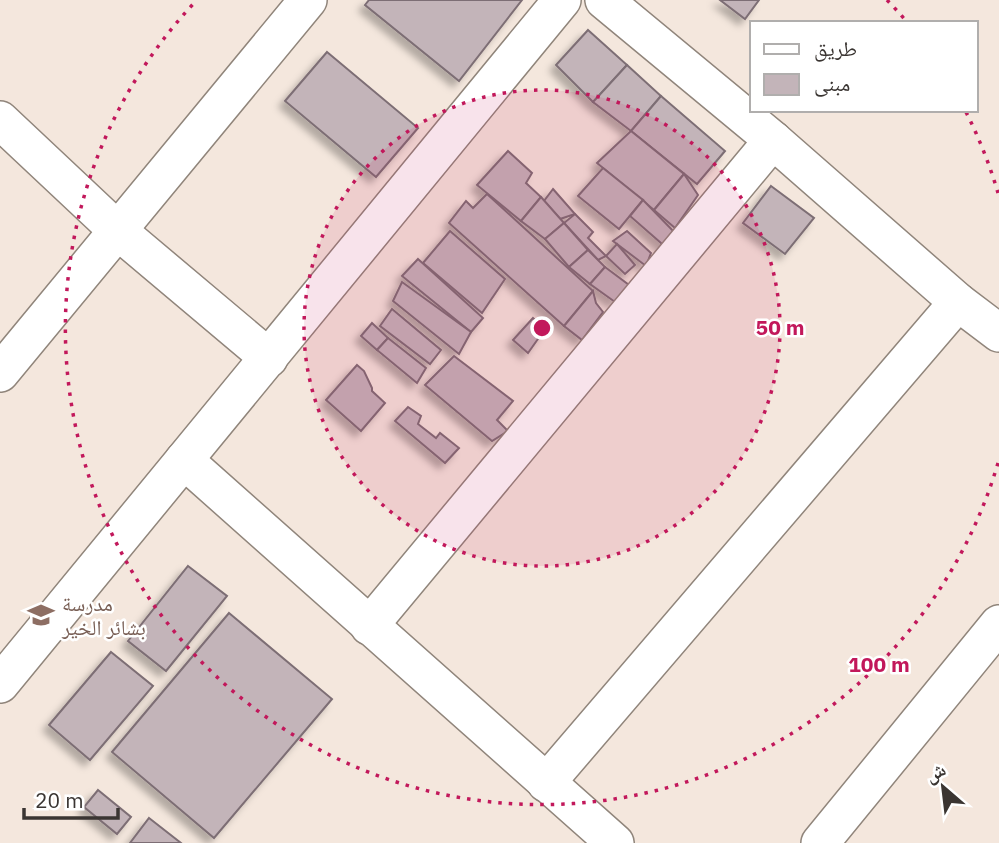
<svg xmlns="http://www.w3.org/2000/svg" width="999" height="843" viewBox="0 0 999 843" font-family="'IBM Plex Sans','Noto Naskh Arabic',sans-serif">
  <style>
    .building { fill: #c3b4b9; stroke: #7d6e74; stroke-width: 2; filter: url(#shadow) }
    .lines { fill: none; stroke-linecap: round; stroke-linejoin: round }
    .minor-casing { stroke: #90857b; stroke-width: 40 }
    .minor { stroke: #fff; stroke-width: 37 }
    .ring { fill: none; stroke: #c2185b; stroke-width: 3.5; stroke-dasharray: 3.5 7 }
    .labels { text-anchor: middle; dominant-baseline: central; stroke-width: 5; stroke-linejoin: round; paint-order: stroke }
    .education-label { font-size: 21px; fill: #785e54; stroke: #fff; text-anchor: start }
    .centre { fill: #c2185b; stroke: #fff; stroke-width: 3.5 }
    .ring-label { font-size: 21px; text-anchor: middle; font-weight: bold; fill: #c2185b; stroke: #fff; stroke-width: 5; stroke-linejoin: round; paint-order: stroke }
  </style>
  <defs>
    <filter id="shadow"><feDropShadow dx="-6" dy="6" stdDeviation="3.5" flood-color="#0004"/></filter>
  </defs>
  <rect width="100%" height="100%" fill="#f4e7dd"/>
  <!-- building -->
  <g class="building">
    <polygon points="369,0 522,0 459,81 365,5"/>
    <polygon points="720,0 759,0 745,19"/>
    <polygon points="588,30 627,65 593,102 556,65"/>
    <polygon points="327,52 418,128 376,177 285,101"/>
    <polygon points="627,65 661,96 631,131 593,102"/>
    <polygon points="661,96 725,151 697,184 631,131"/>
    <polygon points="631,131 684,174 654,210 597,163"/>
    <polygon points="508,151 532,173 526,183 541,197 521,221 477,185"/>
    <polygon points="603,168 643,200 619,229 578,196"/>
    <polygon points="684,174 698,195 675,228 654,210"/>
    <polygon points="771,186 814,218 785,254 743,223"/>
    <polygon points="553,189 575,214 560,219 544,201"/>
    <polygon points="487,194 593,291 564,326 449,223 466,201 473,208"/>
    <polygon points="541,197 564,223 545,239 521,221"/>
    <polygon points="643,200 680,238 669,250 630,216"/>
    <polygon points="575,214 593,232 588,238 606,256 598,260 564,223"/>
    <polygon points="564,223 588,250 569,267 545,239"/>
    <polygon points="450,231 505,279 482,313 423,263"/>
    <polygon points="627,231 651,253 646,266 613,241"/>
    <polygon points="617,244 635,265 625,274 606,256"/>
    <polygon points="588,250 605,267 590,284 569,267"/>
    <polygon points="418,259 483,318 471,332 402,276"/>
    <polygon points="605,267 629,285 615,302 590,284"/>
    <polygon points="402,282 471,332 459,354 393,301"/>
    <polygon points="593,291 596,303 603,312 582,340 564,326"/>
    <polygon points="392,309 441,350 430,364 380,326"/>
    <polygon points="533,318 545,329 528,353 513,340"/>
    <polygon points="372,323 388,338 377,350 361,336"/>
    <polygon points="388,338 426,368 417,383 377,350"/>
    <polygon points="454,356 513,401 497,420 508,431 492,441 425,385"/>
    <polygon points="357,365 364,371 372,388 372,391 385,403 361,431 326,400"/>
    <polygon points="408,407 421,416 418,424 436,438 440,433 459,448 445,463 395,421"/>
    <polygon points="188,566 227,596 166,671 128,641"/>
    <polygon points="229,613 332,699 214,838 112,752"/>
    <polygon points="111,652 153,686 90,760 49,725"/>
    <polygon points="98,790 131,817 117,834 84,807"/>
    <polygon points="149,818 181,843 130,843"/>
  </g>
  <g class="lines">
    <!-- minor casing -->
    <g class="minor-casing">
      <g id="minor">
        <polyline points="604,0 773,140 958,302 999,333"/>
        <polyline points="0,120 117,230 269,358"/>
        <polyline points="0,373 308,0"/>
        <polyline points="184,460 615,843"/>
        <polyline points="369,626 773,140"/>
        <polyline points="0,684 562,0"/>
        <polyline points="546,783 958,302"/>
        <polyline points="820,843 999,624"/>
      </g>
    </g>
    <!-- minor -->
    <use href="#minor" class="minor"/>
  </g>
  <!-- distance rings -->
  <circle cx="542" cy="328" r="238" fill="#c2185b" fill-opacity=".12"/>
  <g class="ring">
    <circle cx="542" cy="328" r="238"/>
    <path d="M998 463A476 476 0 1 1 197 0M887 0A476 476 0 0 1 907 22M966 112A476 476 0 0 1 998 193"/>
  </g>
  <!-- icons -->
  <defs>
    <g id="school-bare" transform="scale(2.1)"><path d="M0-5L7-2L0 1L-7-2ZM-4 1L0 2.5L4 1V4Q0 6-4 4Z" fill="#8d6e63" stroke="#fff" stroke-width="2.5" paint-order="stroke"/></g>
  </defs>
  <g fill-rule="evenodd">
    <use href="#school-bare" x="41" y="615"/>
  </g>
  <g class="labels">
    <!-- education labels -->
    <g class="education-label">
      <text x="62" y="603">مدرسة<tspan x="62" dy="24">بشائر الخير</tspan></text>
    </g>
  </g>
  <circle cx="542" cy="328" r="10" class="centre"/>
  <g class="ring-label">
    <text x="780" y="335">50 m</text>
    <text x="879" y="672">100 m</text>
  </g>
  <!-- legend -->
  <rect x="750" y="21" width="228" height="91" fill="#ffffff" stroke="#b0aead" stroke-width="2"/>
  <rect x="764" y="44" width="35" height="10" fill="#ffffff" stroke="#b0aead" stroke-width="2"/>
  <text x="814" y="56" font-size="21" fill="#3a3532">طريق</text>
  <rect x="764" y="74" width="35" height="21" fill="#c3b4b9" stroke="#b0aead" stroke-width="2"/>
  <text x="814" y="91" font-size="21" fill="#3a3532">مبنى</text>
  <!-- north arrow -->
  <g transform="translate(943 787) rotate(332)" stroke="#ffffff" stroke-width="5" paint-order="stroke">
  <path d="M0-5L12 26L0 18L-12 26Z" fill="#3a3532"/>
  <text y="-10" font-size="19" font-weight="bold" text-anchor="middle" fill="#3a3532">ش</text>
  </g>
  <!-- scale -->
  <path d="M24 808v10h94v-10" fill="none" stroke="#3a3532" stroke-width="3.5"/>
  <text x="35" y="808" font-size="21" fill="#3a3532" stroke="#ffffff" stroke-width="5" paint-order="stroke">20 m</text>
</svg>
